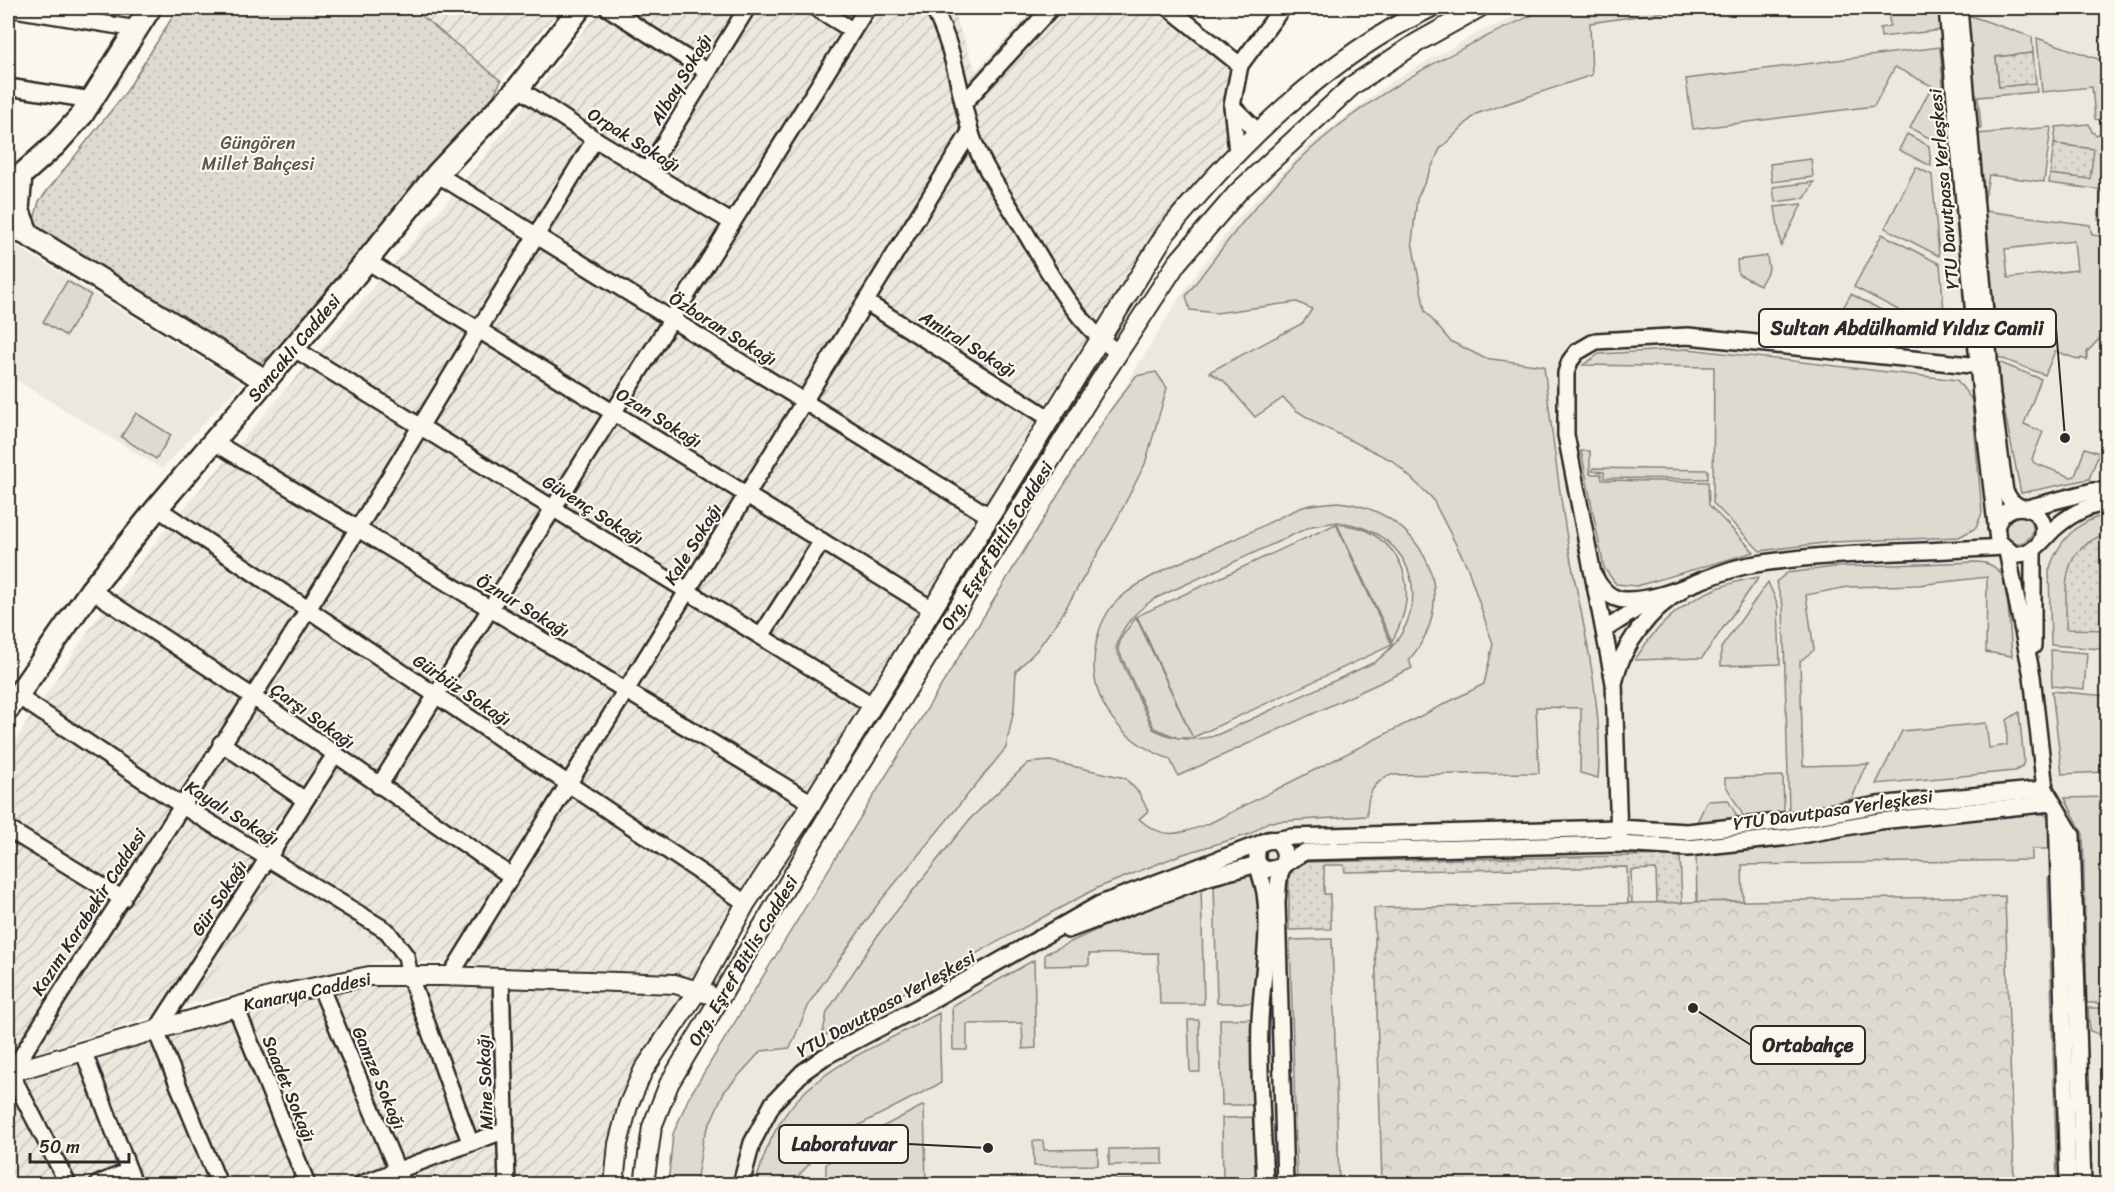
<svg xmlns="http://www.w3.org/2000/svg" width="2115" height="1192" viewBox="0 0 2115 1192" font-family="Sriracha,sans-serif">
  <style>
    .built { fill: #ebe8de }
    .industrial { fill: url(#industrial-furrows) }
    .green { fill: #dddad0; stroke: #84827e; stroke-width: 1.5; fill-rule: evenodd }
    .forest { fill: url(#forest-crowns); stroke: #84827e; stroke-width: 1.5 }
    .park { fill: url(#park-dots); stroke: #84827e; stroke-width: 1.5 }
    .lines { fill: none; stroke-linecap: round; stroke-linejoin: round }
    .minor-casing { stroke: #2b2b2b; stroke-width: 20 }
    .tertiary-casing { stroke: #2b2b2b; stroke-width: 22 }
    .secondary-casing { stroke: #2b2b2b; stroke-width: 26 }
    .minor { stroke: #fbf7ec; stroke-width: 15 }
    .tertiary { stroke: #fbf7ec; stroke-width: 18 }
    .secondary { stroke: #fbf7ec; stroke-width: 21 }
    .labels { text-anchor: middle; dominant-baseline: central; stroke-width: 4.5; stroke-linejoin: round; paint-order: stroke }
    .street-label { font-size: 18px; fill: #2b2b2b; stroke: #fbf7ec }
    .park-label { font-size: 18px; fill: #585754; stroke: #fbf7ec }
    .leader { fill: none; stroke: #2b2b2b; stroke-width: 2 }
    .callout-dot { fill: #2b2b2b; stroke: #fbf7ec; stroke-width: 2 }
    .callout { fill: #fbf7ec; stroke: #2b2b2b; stroke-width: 2 }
    .callout-label { font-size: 20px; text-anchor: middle; font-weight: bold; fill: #2b2b2b }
  </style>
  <defs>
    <pattern id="industrial-furrows" width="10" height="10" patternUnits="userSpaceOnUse" patternTransform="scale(1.5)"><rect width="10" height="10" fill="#ebe8de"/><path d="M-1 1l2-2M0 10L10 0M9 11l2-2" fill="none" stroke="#cac7bf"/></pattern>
    <pattern id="forest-crowns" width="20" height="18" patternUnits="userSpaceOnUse" patternTransform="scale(1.5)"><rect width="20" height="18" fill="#dddad0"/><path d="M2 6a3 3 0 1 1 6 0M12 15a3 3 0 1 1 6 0" fill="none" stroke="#bebbb3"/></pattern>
    <pattern id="park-dots" width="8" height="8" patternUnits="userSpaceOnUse" patternTransform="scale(1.5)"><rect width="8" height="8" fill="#dddad0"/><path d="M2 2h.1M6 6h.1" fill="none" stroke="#bebbb3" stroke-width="1.8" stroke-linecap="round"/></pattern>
  </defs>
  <rect width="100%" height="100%" fill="#fbf7ec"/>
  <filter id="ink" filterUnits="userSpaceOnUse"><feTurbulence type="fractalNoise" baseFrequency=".0167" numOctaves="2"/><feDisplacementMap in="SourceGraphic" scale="12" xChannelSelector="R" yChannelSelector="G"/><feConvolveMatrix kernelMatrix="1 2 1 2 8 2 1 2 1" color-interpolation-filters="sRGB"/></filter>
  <g filter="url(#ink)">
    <!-- built -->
    <g class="built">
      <polygon points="1534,8 2107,8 2107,1184 667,1184 673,1134 689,1097 1180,297 1234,223 1306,148 1389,83 1477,33"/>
      <polygon points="8,241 241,383 162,469 8,375"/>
      <polygon points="277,876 385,949 387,960 195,1003"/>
    </g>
    <!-- industrial -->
    <g class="industrial">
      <polygon points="413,8 560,8 501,81"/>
      <polygon points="602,8 952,8 976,71 1034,8 1151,8 1230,69 1223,155 1163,219 1005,471 696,977 387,960 385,949 277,876 195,1003 9,1061 8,751 98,617 162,534 463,183"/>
      <polygon points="456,982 684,997 620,1102 610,1184 8,1184 8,1082 346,987"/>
    </g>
    <!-- green -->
    <g class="green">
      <path d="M 1548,8 L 1692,8 L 1590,23 L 1592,75 L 1476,114 L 1440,149 L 1417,199 L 1412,242 L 1425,311 L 1450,341 L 1484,358 L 1544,366 C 1552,431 1559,496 1571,561 C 1584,628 1604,710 1598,778 L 1580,773 L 1581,708 L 1536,707 L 1539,773 L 1389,775 C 1371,785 1367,796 1367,816 L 1268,822 L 1250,834 L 1180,855 L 1097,888 L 822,1037 L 827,1012 L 880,932 L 970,819 L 1028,763 L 1050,761 L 1125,778 L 1139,793 L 1148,811 L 1139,819 C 1164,841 1179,834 1208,824 L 1484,684 L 1493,644 L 1467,566 L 1432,498 L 1393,461 L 1318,424 L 1297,411 L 1283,398 L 1255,417 L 1224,381 L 1209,372 L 1303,323 L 1312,309 L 1297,302 L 1216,313 L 1190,310 L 1186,296 C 1224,245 1263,193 1310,150 C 1379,87 1463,46 1548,8 Z"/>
      <polygon points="1888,8 1939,8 1942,30 1881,37 1880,28 1890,26"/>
      <polygon points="1968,15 2032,37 2033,53 1996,57 1999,87 2036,83 2037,92 1978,97 1981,128 1978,129"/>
      <polygon points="2037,38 2107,62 2107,122 2095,119 2092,87 2042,92"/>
      <polygon points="1940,47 1947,136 1929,138 1910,128 1932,86 1895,67 1874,106 1693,129 1686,79"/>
      <polygon points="2089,124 2092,132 2097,135 2107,127 2107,220 2098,220 2102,190 2049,183 2050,174 2090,179 2093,149 2054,144 2056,127"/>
      <polygon points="2051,127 2044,182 1989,175 1984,202 1978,134"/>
      <polygon points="1907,134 1929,146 1931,166 1899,150"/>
      <polygon points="1811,159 1813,177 1772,182 1770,164"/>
      <polygon points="1916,167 1932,175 1939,256 1885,228"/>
      <polygon points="1814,182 1805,198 1775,202 1773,187"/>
      <polygon points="1802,204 1781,246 1775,207"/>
      <path d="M 1985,211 L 2090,225 L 2092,235 L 2102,236 L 2107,243 C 2100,262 2114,306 2107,327 C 2105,335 2093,345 2087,352 L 2087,360 L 2081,358 L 2080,360 L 2055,351 L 2045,375 L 1998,357 ZM 2074,241 L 2077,270 L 2008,278 L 2005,249 Z"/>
      <polygon points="1882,234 1940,264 1946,335 1854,287"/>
      <polygon points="1767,256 1769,269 1760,285 1738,274 1737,260"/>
      <polygon points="67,281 91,295 66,336 43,322"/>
      <polygon points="1851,294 1946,344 1901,339 1843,308"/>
      <polygon points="1688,349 1957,380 1972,400 1982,513 1976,528 1959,537 1832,542 1760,551 1713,503 1714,367 1583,365 1599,354"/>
      <polygon points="1998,362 2041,379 2024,424 2043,432 2032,459 2034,463 2071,477 2075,476 2085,448 2099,453 2089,479 2021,493 2001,394"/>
      <polygon points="1156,372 1167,388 1145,464 1112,529 1060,618 1036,651 1016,671 1014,709 1006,748 878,904 810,1002 790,1048 761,1051 724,1092 703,1139 696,1184 668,1184 673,1134 689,1097 1109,412 1136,376"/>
      <polygon points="136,413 171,435 156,459 121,437"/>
      <polygon points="1581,451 1590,451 1590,474 1601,474 1602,480 1708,482 1709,505 1754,552 1637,586 1616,584 1604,568"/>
      <polygon points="1593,468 1708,470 1708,479 1604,478 1604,472 1592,471"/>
      <path d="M 1338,502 C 1420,509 1466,594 1409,660 L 1412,668 L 1178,776 L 1170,759 C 1120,741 1085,699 1096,644 C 1099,628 1106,611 1118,600 C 1147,572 1207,552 1244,535 C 1264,526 1285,513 1306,506 C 1317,503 1328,503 1338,502 ZM 1338,522 C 1418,531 1439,614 1375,662 L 1217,735 C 1194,742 1175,740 1153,729 L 1116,649 C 1121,626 1135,612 1154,599 L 1312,526 Z"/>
      <circle cx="2018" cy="528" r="15"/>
      <path d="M 2107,515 L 2107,652 L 2102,652 L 2102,649 L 2051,645 L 2049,571 C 2057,542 2077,520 2107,515 Z"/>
      <polygon points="1336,524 1392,645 1192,738 1178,738 1154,728 1118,649 1121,638 1136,617 1192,736 1137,616"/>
      <path d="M 1337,524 C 1346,525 1357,526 1365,530 C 1412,553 1416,599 1392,641 Z"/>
      <path d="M 1976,562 C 1987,562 1995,565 2001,574 C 2009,588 2010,637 2012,656 L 1986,652 L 1987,577 L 1918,585 L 1848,587 L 1806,595 L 1814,650 L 1800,661 L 1803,766 L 1869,764 L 1862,773 L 1852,799 L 1789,811 L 1783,605 L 1776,582 L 1787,573 L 1834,567 Z"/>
      <path d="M 1759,577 L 1702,658 L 1635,660 C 1664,612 1704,586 1759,577 Z"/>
      <polygon points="1768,582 1778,605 1780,664 1721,666 1721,648"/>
      <polygon points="2051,650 2087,653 2084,689 2052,686"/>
      <polygon points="2052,691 2107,696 2106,772 2062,774"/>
      <polygon points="2019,712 2024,761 2022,767 2015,771 1876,784 1902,731 1986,723 1989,748 2007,745 2007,720"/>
      <polygon points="1783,776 1784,811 1744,817 1725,784 1725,778"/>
      <polygon points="2107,797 2107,1003 2087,1003 2083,834 2065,798"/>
      <polygon points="1728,800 1738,818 1697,822 1707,801"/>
      <polygon points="2038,813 2046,815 2050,823 2050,849 2032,849 2032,860 1742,865 1743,901 1697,902 1696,855 1791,844 1881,828"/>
      <polygon points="1255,871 1263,902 1257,1003 1217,1003 1214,883"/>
      <polygon points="2048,878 2051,878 2061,1184 2057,1184"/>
      <polygon points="1201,888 1204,1004 1160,1004 1158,953 1089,954 1089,965 1045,966 1045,954 1109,924"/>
      <polygon points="1332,939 1339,1184 1297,1184 1290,940"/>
      <polygon points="1034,960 1036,1048 1023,1049 1022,1023 967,1024 967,1050 953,1050 952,1006"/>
      <polygon points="2088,1008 2107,1008 2107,1037 2090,1031"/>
      <path d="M 939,1013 L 941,1083 L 832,1139 L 791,1184 L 756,1184 C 780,1076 852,1061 939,1013 Z"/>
      <polygon points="1220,1019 1256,1019 1258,1105 1222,1105"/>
      <polygon points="1188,1020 1199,1020 1200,1072 1190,1072"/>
      <polygon points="924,1105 926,1184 826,1184 826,1165 840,1149"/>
      <polygon points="1259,1117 1261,1184 1223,1184 1222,1118"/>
      <polygon points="1033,1141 1043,1141 1044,1150 1098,1149 1098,1165 1034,1166"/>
      <polygon points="1163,1148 1163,1164 1109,1165 1109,1149"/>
      <polygon points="1164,1179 1164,1184 1109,1184 1109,1180"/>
    </g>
    <!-- forest -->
    <polygon class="forest" points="2005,896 2014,1182 1904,1184 1382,1184 1374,908"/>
    <!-- park -->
    <g class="park">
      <polygon points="178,8 412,8 501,81 488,106 282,349 261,362 248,361 44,234 34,220 39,201 126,92"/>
      <polygon points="2033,53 2036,83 1999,87 1996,57"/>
      <polygon points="2054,144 2094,149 2090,179 2050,174"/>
      <path d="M 2107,533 L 2107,630 L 2066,629 C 2067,583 2058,552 2107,533 Z"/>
      <polygon points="1680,855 1682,903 1657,902 1656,869 1631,870 1632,903 1628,903 1627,867 1345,872 1344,865 1324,865 1324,894 1330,894 1331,929 1289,930 1289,872 1297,864 1303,862"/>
    </g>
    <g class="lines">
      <!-- minor casing -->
      <g class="minor-casing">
        <g id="minor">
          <polyline points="8,8 137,29"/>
          <polyline points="608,8 708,72"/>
          <polyline points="816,8 852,30"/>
          <path d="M 933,8 C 954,46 958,88 970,130 C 978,159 999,189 1015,215 C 1045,264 1070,318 1118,353"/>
          <polyline points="1169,8 1240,65"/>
          <path d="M 1947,8 L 1981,396 L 1998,541 L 2013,554 C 2035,556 2041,540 2056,527 C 2071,514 2088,505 2108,503"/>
          <polyline points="1959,8 1992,395 2005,492 2011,501 2019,507"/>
          <polyline points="8,87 92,100"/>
          <polyline points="518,88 595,139 731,222"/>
          <polyline points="964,103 1051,8"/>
          <polyline points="1232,106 1258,132"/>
          <polyline points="1237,152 1232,106 1240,65 1282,8"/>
          <polyline points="647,171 747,8"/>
          <polyline points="437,174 989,516"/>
          <polyline points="367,261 932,609"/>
          <polyline points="866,302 1049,418"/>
          <polyline points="293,348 872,705"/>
          <polyline points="214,442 812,803"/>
          <polyline points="157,508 746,903"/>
          <polyline points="2027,508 2093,491 2108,491"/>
          <path d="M 1996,527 C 2009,489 2057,512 2040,543"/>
          <polyline points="2007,551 2032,676 2045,789 2072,835 2083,1184"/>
          <path d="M 1595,577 C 1601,590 1612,600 1626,600 C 1668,601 1709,572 1750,565 C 1833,551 1918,553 2002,547"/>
          <polyline points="91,590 253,697 511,876"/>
          <polyline points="1604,630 1654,598"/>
          <polyline points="761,636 822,541"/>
          <polyline points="2033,646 2033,550"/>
          <path d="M 1615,680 C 1621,647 1651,608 1681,591"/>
          <polyline points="16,695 181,805 387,931 406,956 410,977 470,1142"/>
          <polyline points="221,743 305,800"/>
          <polyline points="379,786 867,8"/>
          <polyline points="2057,810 2068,1184"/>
          <polyline points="8,829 123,899"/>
          <polyline points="1619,838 1614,683 1566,435 1566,373 1570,361 1577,352 1596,341 1688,336 1990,367"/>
          <path d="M 1258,864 L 1266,870 L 1280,867 C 1291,855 1279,832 1263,842 C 1249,851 1263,879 1265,893 C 1271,932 1262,980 1260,1020 C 1258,1075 1263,1130 1265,1184"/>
          <polyline points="1068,930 1209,877 1258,864"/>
          <polyline points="450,976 970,132"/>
          <polyline points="501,978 507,1184"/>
          <polyline points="320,986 403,1184"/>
          <polyline points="236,1007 307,1184"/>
          <polyline points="84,1053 134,1184"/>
          <polyline points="8,1068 68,1184"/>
          <path d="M 12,1072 C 89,944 174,821 254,695 C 371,512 481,324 595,139"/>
          <polyline points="98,1184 129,1171"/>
          <polyline points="219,1184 156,1031 334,756"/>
          <polyline points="361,1184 506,1130"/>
          <polyline points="741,1184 752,1143 773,1103 803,1072 824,1057 921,1006 1100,904 1267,841 1292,837 1618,828 1687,832 1788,821 1877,805 2045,789"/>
          <path d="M 1285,1184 L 1277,902 C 1280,870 1275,868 1305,852 L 1619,844 L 1688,848 L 1790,837 L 1880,821 L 2052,803"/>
        </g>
      </g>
      <!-- tertiary casing -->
      <g class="tertiary-casing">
        <g id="tertiary">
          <polyline points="8,1073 277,995 369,976 442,976 675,984 708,994"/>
          <path d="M 614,1184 L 618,1144 L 628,1106 L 643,1071 L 698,990 L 746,903 L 812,803 L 1166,233 C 1239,144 1325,59 1430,8"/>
          <polyline points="644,1184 652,1127 669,1084 828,816 1103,376 1177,263 1238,192 1353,85 1418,42 1479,8"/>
        </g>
      </g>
      <!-- secondary casing -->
      <g class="secondary-casing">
        <g id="secondary">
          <polyline points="8,187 55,145 82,115 150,8"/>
          <polyline points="8,225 28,235 18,209 21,176"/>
          <polyline points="28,235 266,381"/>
          <polyline points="8,709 91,590 157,508 352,279 437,174 518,88 580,8"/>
        </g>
      </g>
      <!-- minor -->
      <use href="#minor" class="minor"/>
      <!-- tertiary -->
      <use href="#tertiary" class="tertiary"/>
      <!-- secondary -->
      <use href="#secondary" class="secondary"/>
    </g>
  </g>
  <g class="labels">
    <!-- street labels -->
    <g class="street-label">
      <text transform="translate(681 79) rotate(-59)">Albay Sokağı</text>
      <text transform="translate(634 140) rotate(32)">Orpak Sokağı</text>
      <text transform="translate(1944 189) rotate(-95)">YTU Davutpasa Yerleşkesi</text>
      <text transform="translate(723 329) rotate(32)">Özboran Sokağı</text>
      <text transform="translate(968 344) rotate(32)">Amiral Sokağı</text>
      <text transform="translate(294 348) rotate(-50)">Sancaklı Caddesi</text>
      <text transform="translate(659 418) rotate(32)">Ozan Sokağı</text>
      <text transform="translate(593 510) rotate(32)">Güvenç Sokağı</text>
      <text transform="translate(693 544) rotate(-58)">Kale Sokağı</text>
      <text transform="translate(997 546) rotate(-58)">Org. Eşref Bitlis Caddesi</text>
      <text transform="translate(523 606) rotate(31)">Öznur Sokağı</text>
      <text transform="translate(462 690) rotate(34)">Gürbüz Sokağı</text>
      <text transform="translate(313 716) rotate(36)">Çarşı Sokağı</text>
      <text transform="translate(1833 810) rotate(-8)">YTU Davutpasa Yerleşkesi</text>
      <text transform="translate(232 813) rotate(32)">Kayalı Sokağı</text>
      <text transform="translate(219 898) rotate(-57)">Gür Sokağı</text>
      <text transform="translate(89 912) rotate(-57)">Kazım Karabekir Caddesi</text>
      <text transform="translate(743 961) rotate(-59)">Org. Eşref Bitlis Caddesi</text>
      <text transform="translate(307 992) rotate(-12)">Kanarya Caddesi</text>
      <text transform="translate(886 1004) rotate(-29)">YTU Davutpasa Yerleşkesi</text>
      <text transform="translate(379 1078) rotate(67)">Gamze Sokağı</text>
      <text transform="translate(485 1082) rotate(-92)">Mine Sokağı</text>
      <text transform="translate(289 1089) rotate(68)">Saadet Sokağı</text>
    </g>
    <!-- park labels -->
    <g class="park-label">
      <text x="258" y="143">Güngören<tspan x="258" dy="21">Millet Bahçesi</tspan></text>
    </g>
  </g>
  <!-- callouts -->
  <path class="leader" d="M2065 438L2056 328M1693 1008L1751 1045M988 1148L908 1144"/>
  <g class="callout-dot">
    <circle cx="2065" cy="438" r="6"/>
    <circle cx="1693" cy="1008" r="6"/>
    <circle cx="988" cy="1148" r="6"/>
  </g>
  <g class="callout">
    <rect x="1759" y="309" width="297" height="38" rx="6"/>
    <rect x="1751" y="1026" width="114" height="38" rx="6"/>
    <rect x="779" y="1125" width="129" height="38" rx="6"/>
  </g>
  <g class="callout-label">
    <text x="1907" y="335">Sultan Abdülhamid Yıldız Camii</text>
    <text x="1808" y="1052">Ortabahçe</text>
    <text x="844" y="1151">Laboratuvar</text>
  </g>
  <!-- margin -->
  <rect width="2115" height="1192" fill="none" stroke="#fbf7ec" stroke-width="30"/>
  <rect x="15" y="15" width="2085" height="1162" fill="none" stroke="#2b2b2b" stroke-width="2" filter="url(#ink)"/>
  <!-- scale -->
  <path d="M30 1153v9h99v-9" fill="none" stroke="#2b2b2b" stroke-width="3"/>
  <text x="39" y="1153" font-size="18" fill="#2b2b2b" stroke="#fbf7ec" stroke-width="4.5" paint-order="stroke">50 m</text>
</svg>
